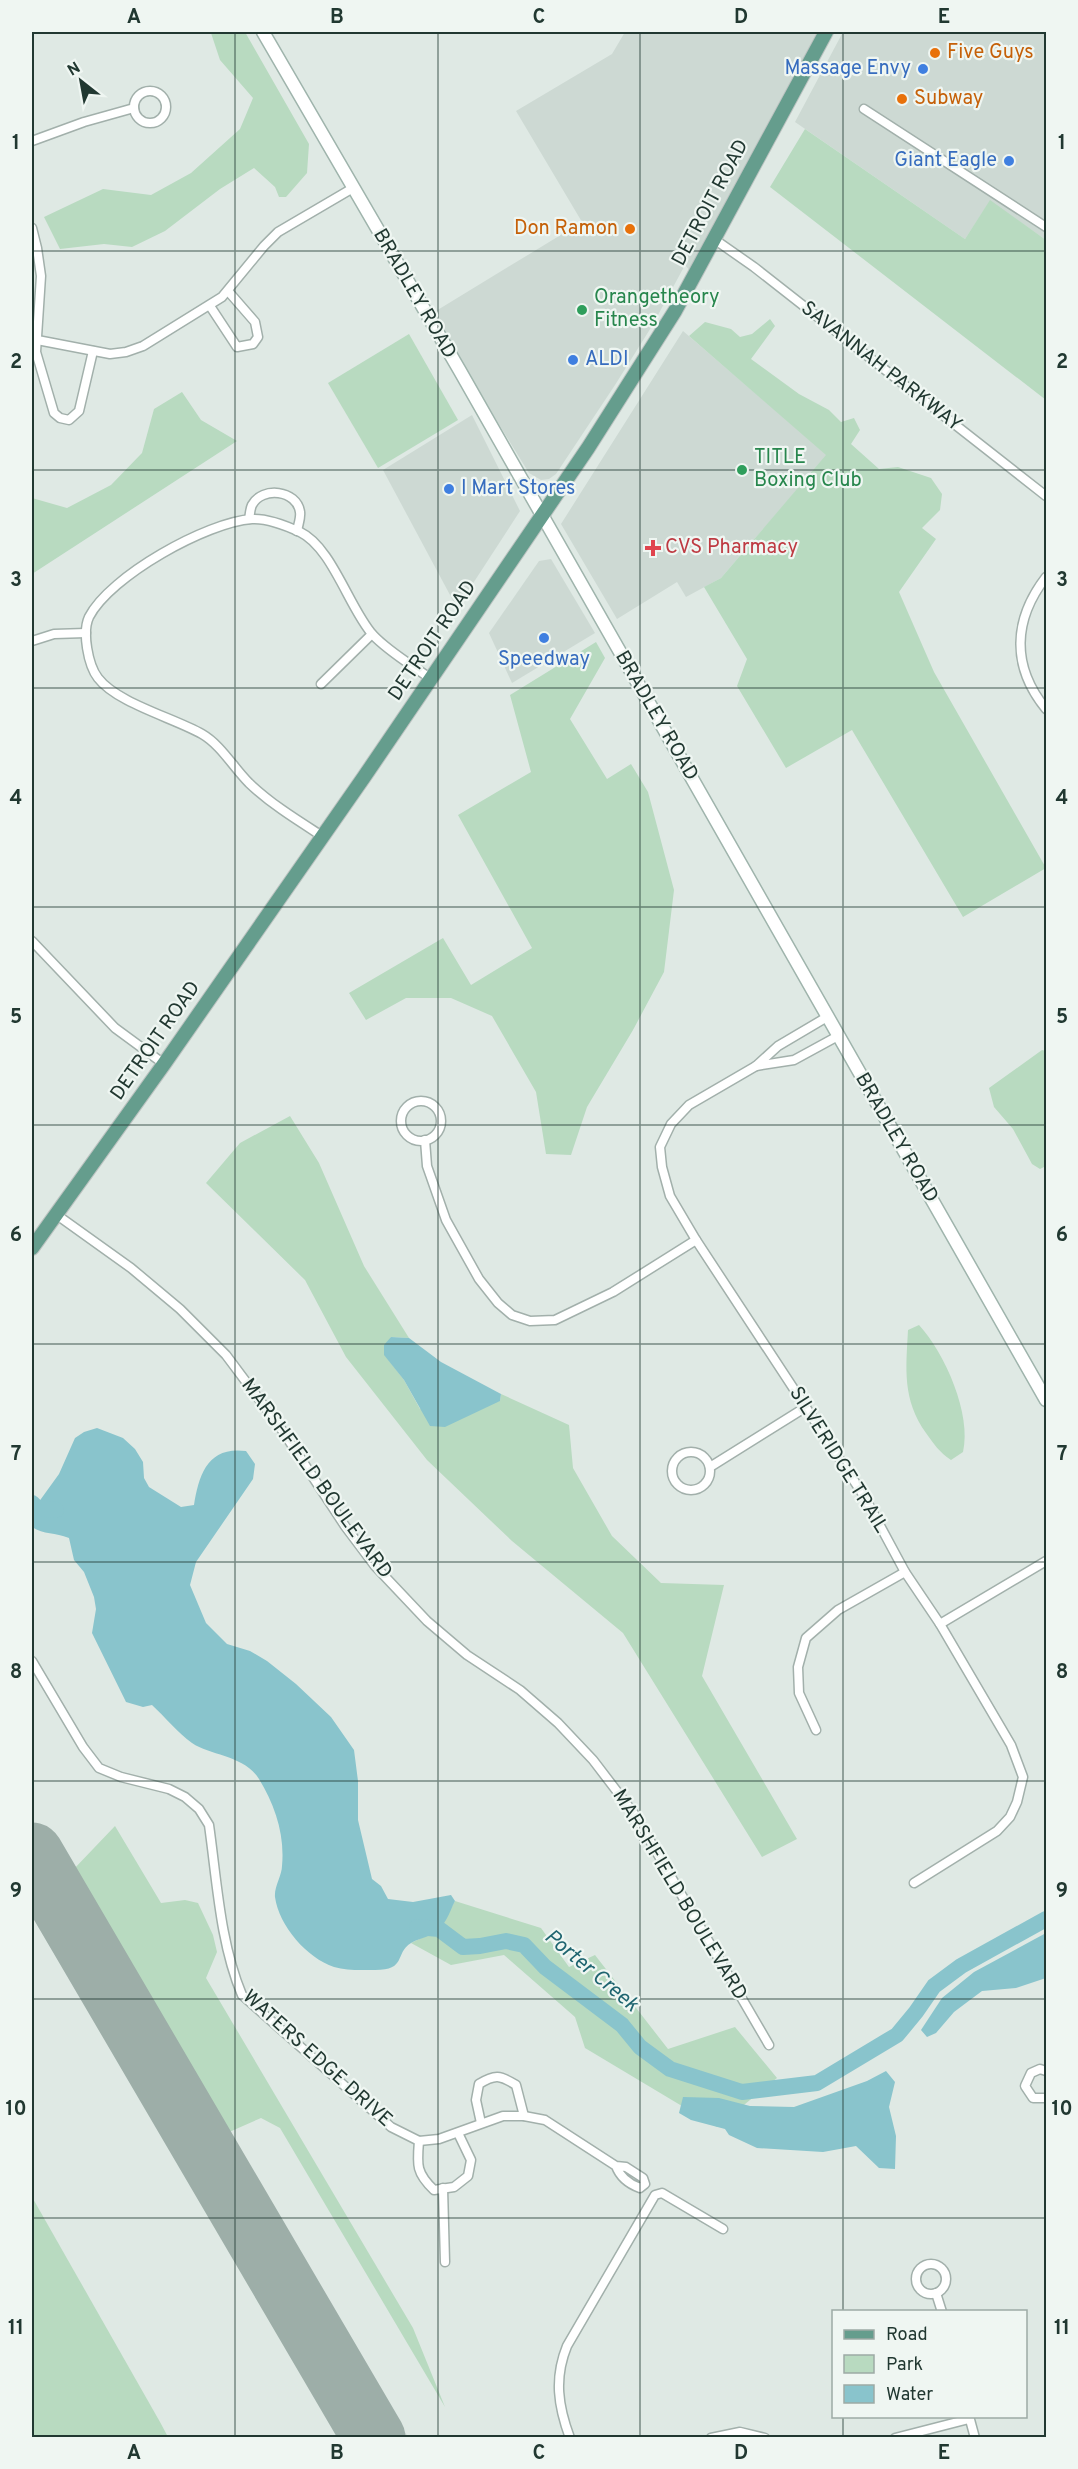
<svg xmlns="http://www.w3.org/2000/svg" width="1078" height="2469" viewBox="0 0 1078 2469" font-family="Overpass,sans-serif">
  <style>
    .built { fill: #cdd9d3 }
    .green { fill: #b8dac0 }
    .water { fill: #89c4cc }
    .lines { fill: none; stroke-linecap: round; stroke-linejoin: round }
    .river { stroke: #89c4cc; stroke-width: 16 }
    .runway { stroke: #9daea8; stroke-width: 63 }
    .street-casing { stroke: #a2b0ab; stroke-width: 11 }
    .secondary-casing { stroke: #9fb4ac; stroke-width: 15 }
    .primary-casing { stroke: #bcc3c1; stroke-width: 16 }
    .street { stroke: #fff; stroke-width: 8 }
    .secondary { stroke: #fff; stroke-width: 12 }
    .primary { stroke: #659d8d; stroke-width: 14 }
    .grid { fill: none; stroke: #213831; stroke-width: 1.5; stroke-opacity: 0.55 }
    .food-dot { fill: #e8710a; stroke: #eff6f2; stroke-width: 2 }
    .shop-dot { fill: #3f7fe0; stroke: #eff6f2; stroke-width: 2 }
    .leisure-dot { fill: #2e9e5b; stroke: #eff6f2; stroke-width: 2 }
    .health-dot { fill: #e0444e; stroke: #eff6f2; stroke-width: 2 }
    .labels { text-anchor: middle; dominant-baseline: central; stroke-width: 4.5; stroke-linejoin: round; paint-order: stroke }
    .food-label { font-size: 20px; fill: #c56008; stroke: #eff6f2; text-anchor: start }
    .shop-label { font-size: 20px; fill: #366cbe; stroke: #eff6f2; text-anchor: end }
    .street-label { font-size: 20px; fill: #213831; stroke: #eff6f2 }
    .leisure-label { font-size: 20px; fill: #27864d; stroke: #eff6f2; text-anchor: start }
    .health-label { font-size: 20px; fill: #be3a42; stroke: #eff6f2; text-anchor: start }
    .water-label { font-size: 21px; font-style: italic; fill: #1f6570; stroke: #eff6f2 }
    .neatline { fill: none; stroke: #213831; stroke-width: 2 }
    .grid-label { font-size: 20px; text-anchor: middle; font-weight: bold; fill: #213831 }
  </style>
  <rect width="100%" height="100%" fill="#dfe9e4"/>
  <!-- built -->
  <g class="built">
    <polygon points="625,32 819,32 690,271 685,265 652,326 615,385 556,474 549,479 541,480 529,473 431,314 582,222 516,111 612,54"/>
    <polygon points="843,32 1046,32 1046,240 990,201 965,239 795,122"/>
    <polygon points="683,331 827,455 721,578 686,597 677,582 617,619 561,524"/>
    <polygon points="472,415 520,511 457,608 383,470"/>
    <polygon points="551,559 595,633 512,683 489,633 539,561"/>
    <polygon points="32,1822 408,2437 341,2437 32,1916"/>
  </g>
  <!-- green -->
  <g class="green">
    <polygon points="208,32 245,32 309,144 307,173 286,197 279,197 275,187 254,168 220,189 165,231 132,247 104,244 60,249 44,217 103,189 151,195 191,173 240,129 253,98 220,60 211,33"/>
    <polygon points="805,129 965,239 990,200 1046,240 1046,400 770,187"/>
    <polygon points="770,319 775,326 751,359 799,394 829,410 841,422 854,418 860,430 851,444 879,469 898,467 931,478 942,494 940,510 922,528 936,539 899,592 934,672 1046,868 963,917 852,730 786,768 737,686 747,659 704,587 721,578 826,455 689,336 705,322 731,329 740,337 752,334"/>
    <polygon points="409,334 458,420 378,468 328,383"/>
    <polygon points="182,392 201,420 237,441 32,574 32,498 67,508 111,485 142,453 154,409"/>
    <polygon points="596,642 605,658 570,719 607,779 631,764 648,792 674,890 664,972 633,1030 587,1107 571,1155 546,1154 536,1092 492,1016 451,998 406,998 366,1020 349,993 443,938 471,985 532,948 458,815 531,772 510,695"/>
    <polygon points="1042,1050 1046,1051 1046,1166 1040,1169 1032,1164 1013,1129 994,1107 989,1088"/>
    <polygon points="290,1116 319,1163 364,1266 409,1338 391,1337 384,1354 404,1380 420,1409 500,1401 501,1394 569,1425 573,1468 612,1536 661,1583 724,1585 702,1676 797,1839 762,1857 623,1633 512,1541 427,1460 346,1357 305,1280 206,1183 240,1143"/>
    <path d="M 919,1325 C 945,1353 972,1415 963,1452 L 951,1460 C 939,1452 934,1444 926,1433 C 902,1399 906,1369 908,1330 Z"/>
    <polygon points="115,1826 161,1903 185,1900 198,1903 213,1935 217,1952 206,1978 413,2328 445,2407 280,2128 261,2118 227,2133 72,1871"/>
    <path d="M 455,1901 L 541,1928 L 569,1967 L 595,1955 L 668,2049 L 735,2027 L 777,2078 L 717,2127 L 585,2048 L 575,2017 L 504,1955 L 451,1965 L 411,1943 C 438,1931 442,1927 455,1901 Z"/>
    <polygon points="32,2197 160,2422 168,2437 32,2437"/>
  </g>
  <!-- water -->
  <g class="water">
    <polygon points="391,1337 409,1338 441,1362 501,1394 500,1401 445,1427 430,1426 404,1380 384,1355 384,1345"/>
    <path d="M 97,1428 L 123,1438 L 135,1449 L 143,1462 L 144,1478 L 149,1487 L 181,1507 L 194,1505 C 199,1474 208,1446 246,1451 L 255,1464 L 253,1479 L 196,1562 L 190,1585 L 206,1623 L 227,1644 L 250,1651 L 267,1661 L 296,1684 L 331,1717 L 354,1750 L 358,1781 L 358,1820 L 372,1879 L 381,1886 L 388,1899 L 413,1902 L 451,1895 L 455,1901 C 449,1913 445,1928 432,1934 C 426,1938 417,1939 411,1943 C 394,1954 407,1970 375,1970 C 362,1970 347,1971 334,1967 C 307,1958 279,1926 275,1897 C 274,1887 282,1875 282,1866 C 285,1835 275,1805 259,1779 C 244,1755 211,1756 192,1743 C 178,1733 165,1717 152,1705 L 143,1707 L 126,1702 L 92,1633 L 96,1609 L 94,1597 L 84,1572 L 74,1560 L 69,1538 C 55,1532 44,1535 32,1527 L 33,1510 L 59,1474 L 75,1438 L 84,1432 Z"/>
    <polygon points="1046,1933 1046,1978 1016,1988 982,1991 954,2012 936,2033 927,2037 921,2030 942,1998 974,1972"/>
    <polygon points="886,2071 895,2082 889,2107 896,2136 895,2169 879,2168 856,2146 823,2152 757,2148 729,2135 725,2129 691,2120 679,2113 683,2097 719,2098 750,2106 794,2107 867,2081"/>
  </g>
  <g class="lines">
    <!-- river -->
    <g class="river">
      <polyline points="32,1503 37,1508 56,1510"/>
      <polyline points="417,1927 439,1929 463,1947 480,1946 506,1941 524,1945 545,1967 622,2025 640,2047 670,2069 742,2092 817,2083 897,2035 916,2012 934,1986 961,1966 1046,1919"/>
    </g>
    <!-- runway -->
    <polyline class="runway" points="32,1854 374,2438"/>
    <!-- street casing -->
    <g class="street-casing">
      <g id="street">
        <circle cx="150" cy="107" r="16"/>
        <polyline points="864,109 1046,227"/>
        <polyline points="32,141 84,122 134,108"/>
        <polyline points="32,228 37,248 41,276 36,352 54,413 60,418 69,420 79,411 93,351"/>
        <polyline points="714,239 754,267 1046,496"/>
        <polyline points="210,306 237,347 253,344 258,337 255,322 228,291"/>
        <polyline points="32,339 110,354 126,352 143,346 222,297 264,246 278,232 353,188"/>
        <path d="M 249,519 C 250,515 250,509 252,505 C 262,486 297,490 300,512 C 301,518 298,525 297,531"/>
        <path d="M 1046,577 C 1013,620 1011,666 1046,709"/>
        <polyline points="32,641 54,634 86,633"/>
        <polyline points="321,684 372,634"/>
        <path d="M 322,836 C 297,820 271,804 249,783 C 233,767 221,745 202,734 C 174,718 117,703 98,678 C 88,665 82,632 89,617 C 110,576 207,522 252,519 C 268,518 287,526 300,532 C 332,547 350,610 373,635 C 389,652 412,665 431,679"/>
        <polyline points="32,941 115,1028 164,1064"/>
        <polyline points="827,1017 778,1046 756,1066 689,1105 671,1124 660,1147 662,1167 670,1196 696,1240 864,1496 905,1572 940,1624 1011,1745 1023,1777 1017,1802 1010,1817 997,1831 914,1883"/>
        <polyline points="756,1066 794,1060 838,1036"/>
        <circle cx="421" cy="1121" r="20"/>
        <polyline points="425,1140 427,1166 446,1220 479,1279 498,1303 512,1315 530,1321 555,1320 613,1292 696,1240"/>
        <polyline points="57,1215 131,1268 180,1309 226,1355 282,1430 345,1526 375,1566 427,1621 467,1655 520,1690 558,1723 593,1760 635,1815 769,2045"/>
        <circle cx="691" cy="1471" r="19"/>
        <polyline points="710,1467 806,1407"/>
        <polyline points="940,1624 1046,1561"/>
        <path d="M 32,1661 L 83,1747 L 99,1768 L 121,1777 L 169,1789 L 185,1797 L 199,1809 L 209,1825 C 217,1881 220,1943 242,1995 L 391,2127 L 419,2141 L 439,2139 L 503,2116 L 524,2116 L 545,2120 L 616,2166 L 626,2167 L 643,2178 L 645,2184 L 640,2188 C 629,2184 620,2177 616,2166"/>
        <polyline points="816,1730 799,1693 798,1667 806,1638 838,1610 905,1572"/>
        <polyline points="1046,2071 1040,2069 1031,2073 1025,2086 1033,2098 1046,2098"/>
        <path d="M 481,2123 L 476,2100 L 479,2084 C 495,2074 500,2075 516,2085 L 524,2116"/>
        <path d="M 419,2141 C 417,2165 416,2173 434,2190 L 454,2187 L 468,2176 L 471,2160 L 458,2133"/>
        <polyline points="443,2188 445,2262"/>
        <circle cx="931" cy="2279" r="15"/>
        <polyline points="936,2293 942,2312"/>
        <polyline points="969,2416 975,2438"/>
        <path d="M 570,2438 C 558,2406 554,2378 567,2346 L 655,2195 L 662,2193 L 723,2229"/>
        <polyline points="711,2438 740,2432 765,2438"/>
        <polyline points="895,2438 969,2419"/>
      </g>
    </g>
    <!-- secondary casing -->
    <g class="secondary-casing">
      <polyline id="secondary" points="263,32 460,371 1046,1400"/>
    </g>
    <!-- primary casing -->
    <g class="primary-casing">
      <polyline id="primary" points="32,1248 164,1064 364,777 588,448 675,311 826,32"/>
    </g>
    <!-- street -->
    <use href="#street" class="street"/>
    <!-- secondary -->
    <use href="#secondary" class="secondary"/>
    <!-- primary -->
    <use href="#primary" class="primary"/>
  </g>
  <!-- grid -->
  <path class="grid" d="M 235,32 L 235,2438M 438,32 L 438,2438M 640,32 L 640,2438M 843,32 L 843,2312M 32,251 L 1046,251M 32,470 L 1046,470M 32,688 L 1046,688M 32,907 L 1046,907M 32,1125 L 1046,1125M 32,1344 L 1046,1344M 32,1562 L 1046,1562M 32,1781 L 1046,1781M 32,1999 L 1046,1999M 32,2218 L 1046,2218M 843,2416 L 843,2438"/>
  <!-- markers -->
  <g class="food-dot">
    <circle cx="935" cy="53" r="6"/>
    <circle cx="902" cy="99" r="6"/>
    <circle cx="630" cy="229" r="6"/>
  </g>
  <g class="shop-dot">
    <circle cx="923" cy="69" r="6"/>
    <circle cx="1009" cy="161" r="6"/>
    <circle cx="573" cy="360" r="6"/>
    <circle cx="449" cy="489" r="6"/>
    <circle cx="544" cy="638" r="6"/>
  </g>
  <g class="leisure-dot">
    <circle cx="582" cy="310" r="6"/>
    <circle cx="742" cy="470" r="6"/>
  </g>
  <path class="health-dot" d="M650 539h6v6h6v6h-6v6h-6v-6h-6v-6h6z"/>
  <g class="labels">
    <!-- food labels -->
    <g class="food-label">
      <text x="947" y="53">Five Guys</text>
      <text x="914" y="99">Subway</text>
      <text x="618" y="229" text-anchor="end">Don Ramon</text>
    </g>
    <!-- shop labels -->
    <g class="shop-label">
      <text x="911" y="69">Massage Envy</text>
      <text x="997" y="161">Giant Eagle</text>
      <text x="585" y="360" text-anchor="start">ALDI</text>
      <text x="461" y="489" text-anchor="start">I Mart Stores</text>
      <text x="544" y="660" text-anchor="middle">Speedway</text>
    </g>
    <!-- street labels -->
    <g class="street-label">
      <text transform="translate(711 203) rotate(-62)">DETROIT ROAD</text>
      <text transform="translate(414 294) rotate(60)">BRADLEY ROAD</text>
      <text transform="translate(881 367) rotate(38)">SAVANNAH PARKWAY</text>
      <text transform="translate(433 641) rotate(-56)">DETROIT ROAD</text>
      <text transform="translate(656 716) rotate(60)">BRADLEY ROAD</text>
      <text transform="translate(156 1041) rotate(-55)">DETROIT ROAD</text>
      <text transform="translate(896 1138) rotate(60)">BRADLEY ROAD</text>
      <text transform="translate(838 1460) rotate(58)">SILVERIDGE TRAIL</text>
      <text transform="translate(316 1479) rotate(54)">MARSHFIELD BOULEVARD</text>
      <text transform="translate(679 1895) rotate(59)">MARSHFIELD BOULEVARD</text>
      <text transform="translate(317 2059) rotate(42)">WATERS EDGE DRIVE</text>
    </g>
    <!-- leisure labels -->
    <g class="leisure-label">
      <text x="594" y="298">Orangetheory<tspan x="594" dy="23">Fitness</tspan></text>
      <text x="754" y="458">TITLE<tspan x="754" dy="23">Boxing Club</tspan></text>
    </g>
    <!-- health labels -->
    <g class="health-label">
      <text x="665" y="548">CVS Pharmacy</text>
    </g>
    <!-- water labels -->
    <g class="water-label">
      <text transform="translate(591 1971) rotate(40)">Porter Creek</text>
    </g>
  </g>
  <!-- border -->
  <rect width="1078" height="2469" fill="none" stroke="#eff6f2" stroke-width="66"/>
  <!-- legend -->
  <rect x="832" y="2310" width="195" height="108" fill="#eff6f2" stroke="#9daaa5" stroke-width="1.5"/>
  <rect x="844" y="2330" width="30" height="9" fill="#659d8d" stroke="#9daaa5" stroke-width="1.5"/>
  <text x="886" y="2340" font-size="18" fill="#213831">Road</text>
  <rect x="844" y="2355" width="30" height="18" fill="#b8dac0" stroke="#9daaa5" stroke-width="1.5"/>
  <text x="886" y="2370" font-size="18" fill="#213831">Park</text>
  <rect x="844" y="2385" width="30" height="18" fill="#89c4cc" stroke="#9daaa5" stroke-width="1.5"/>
  <text x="886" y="2400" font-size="18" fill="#213831">Water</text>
  <!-- north arrow -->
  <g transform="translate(81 81) rotate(329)" stroke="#eff6f2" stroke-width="4.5" paint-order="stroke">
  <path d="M0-4.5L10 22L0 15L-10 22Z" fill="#213831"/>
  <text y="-9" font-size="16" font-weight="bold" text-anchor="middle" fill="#213831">N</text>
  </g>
  <rect x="33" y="33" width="1012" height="2403" class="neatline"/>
  <g class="grid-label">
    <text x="134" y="23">A</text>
    <text x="337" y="23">B</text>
    <text x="539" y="23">C</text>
    <text x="741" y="23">D</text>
    <text x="944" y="23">E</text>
    <text x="16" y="149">1</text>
    <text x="1062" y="149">1</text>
    <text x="16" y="368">2</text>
    <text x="1062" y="368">2</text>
    <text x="16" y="586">3</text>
    <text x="1062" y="586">3</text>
    <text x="16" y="804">4</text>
    <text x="1062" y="804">4</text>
    <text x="16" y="1023">5</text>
    <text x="1062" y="1023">5</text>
    <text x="16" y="1241">6</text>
    <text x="1062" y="1241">6</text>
    <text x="16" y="1460">7</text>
    <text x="1062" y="1460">7</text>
    <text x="16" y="1678">8</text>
    <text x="1062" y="1678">8</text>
    <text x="16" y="1897">9</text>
    <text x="1062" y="1897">9</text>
    <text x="16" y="2115">10</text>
    <text x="1062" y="2115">10</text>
    <text x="16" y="2334">11</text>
    <text x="1062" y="2334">11</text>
    <text x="134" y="2459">A</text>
    <text x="337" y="2459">B</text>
    <text x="539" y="2459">C</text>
    <text x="741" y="2459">D</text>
    <text x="944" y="2459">E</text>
  </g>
</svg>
